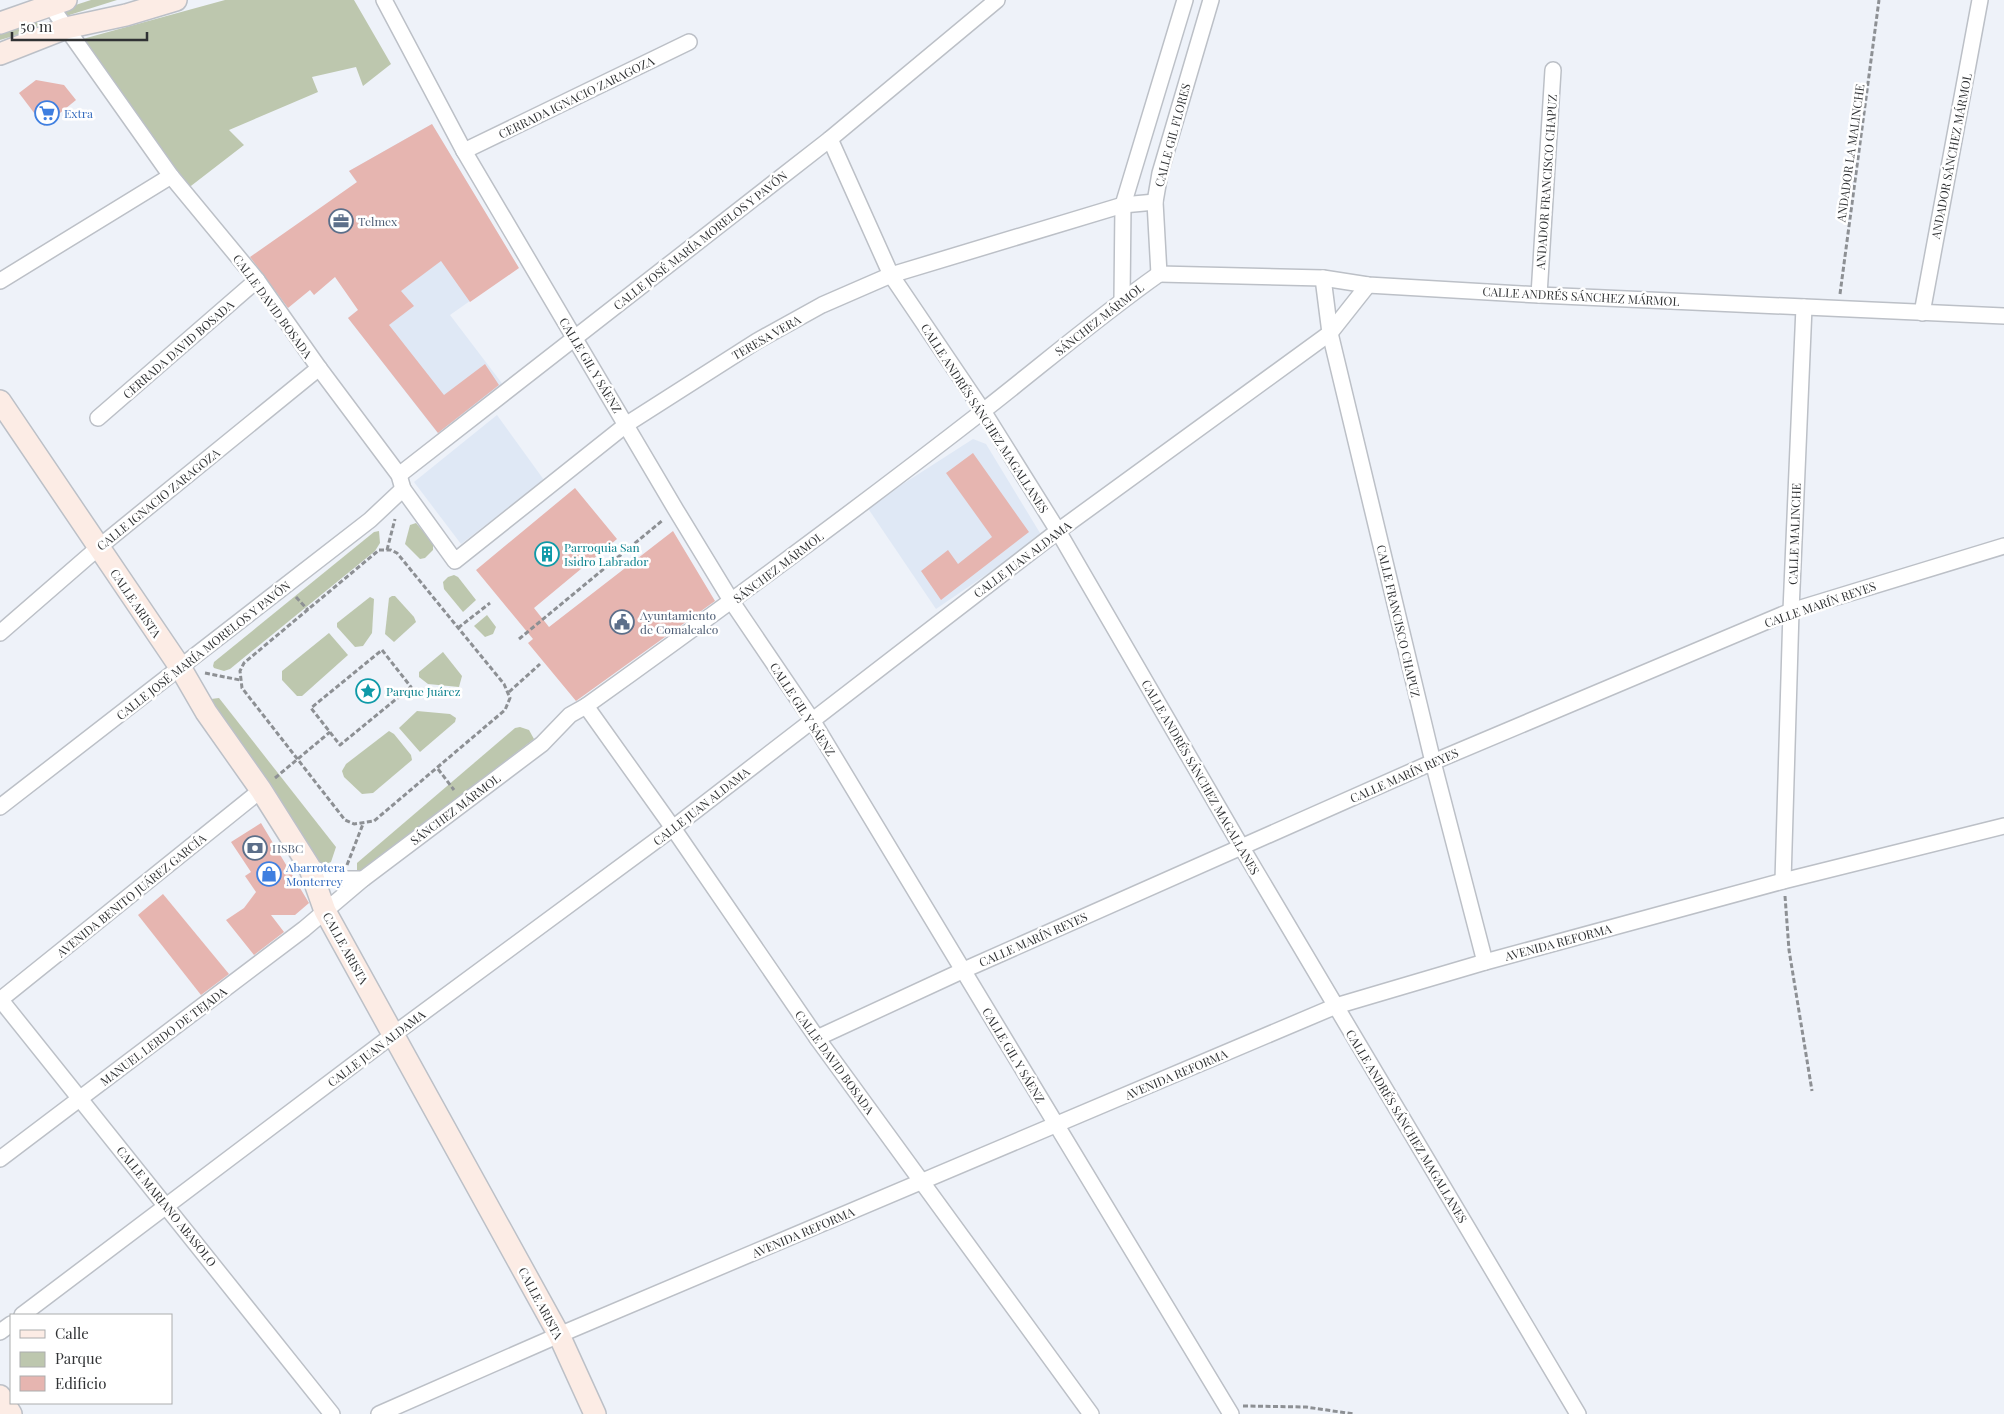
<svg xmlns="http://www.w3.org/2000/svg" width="2004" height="1414" viewBox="0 0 2004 1414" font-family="'Playfair Display',serif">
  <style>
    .built { fill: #dfe8f5 }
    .green { fill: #bdc7ae }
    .building { fill: #e6b5b0 }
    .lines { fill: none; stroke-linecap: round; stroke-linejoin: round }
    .street-casing { stroke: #bcc0c7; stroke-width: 18 }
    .secondary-casing { stroke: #bcc0c7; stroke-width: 24 }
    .path { stroke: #8d9094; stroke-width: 3; stroke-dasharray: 5 2.5; stroke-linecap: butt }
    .street { stroke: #fff; stroke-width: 15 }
    .secondary { stroke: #fcece5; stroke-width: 21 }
    .labels { text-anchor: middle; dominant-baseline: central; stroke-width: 5; stroke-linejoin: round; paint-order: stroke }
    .street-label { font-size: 12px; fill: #303234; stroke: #fff }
    .shop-label { font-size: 12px; fill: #366cbe; stroke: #fff; text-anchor: start }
    .service-label { font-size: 12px; fill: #4e5e75; stroke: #fff; text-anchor: start }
    .culture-label { font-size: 12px; fill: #0d838f; stroke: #fff; text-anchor: start }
  </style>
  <rect width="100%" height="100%" fill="#eef2f9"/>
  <!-- built -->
  <g class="built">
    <polygon points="432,124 518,267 450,315 504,386 440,436 348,318 412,265 349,171"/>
    <polygon points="497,415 544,480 461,544 414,482"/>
    <polygon points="973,439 986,444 1040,533 1040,538 936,609 867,507"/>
  </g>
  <!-- green -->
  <g class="green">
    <polygon points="91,0 117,0 63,17 60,10"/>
    <polygon points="225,0 354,0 391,64 363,86 356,67 312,77 318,92 229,130 244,145 187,189 79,40"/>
    <polygon points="36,18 41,28 0,40 0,28"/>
    <polygon points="416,523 433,543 433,550 425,558 420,559 405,544 410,525"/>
    <polygon points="379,531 380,543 375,551 230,669 224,671 214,668 213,666 214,662 374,532"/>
    <polygon points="454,575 458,577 476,600 463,612 444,589 443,582 448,577"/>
    <polygon points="392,596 395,596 414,617 416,622 394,642 385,634 389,598"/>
    <polygon points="370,597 374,599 372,633 363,646 355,647 337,627 337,623"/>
    <polygon points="487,615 496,627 493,634 485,637 474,626"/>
    <polygon points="329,633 348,655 302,696 297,696 282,680 282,671"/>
    <polygon points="443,652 462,676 459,687 428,684 419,677 419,672"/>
    <polygon points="219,698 336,847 331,862 323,865 313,861 210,706 211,699"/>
    <polygon points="417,711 450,714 456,718 455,722 420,752 399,728"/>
    <polygon points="520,727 529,730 534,739 363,871 357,872 357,863 515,728"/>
    <polygon points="389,731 394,734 411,755 412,760 373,793 362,794 344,777 342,771 346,764"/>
  </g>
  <!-- building -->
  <g class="building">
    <polygon points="36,80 64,85 76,100 44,126 19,93"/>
    <polygon points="432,124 519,268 470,302 441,261 401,291 414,306 389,325 444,395 485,364 499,385 438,433 348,318 358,310 335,277 314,295 310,290 288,308 250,257 357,182 349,171"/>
    <polygon points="973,453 1029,532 941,600 921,571 948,550 958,564 992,537 946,473"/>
    <polygon points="575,488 617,539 534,608 549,627 673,531 715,601 576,701 528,643 533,639 476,570"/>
    <polygon points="261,823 309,903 295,915 271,915 284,932 254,955 226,920 244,908 256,892 245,876 251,872 231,842"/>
    <polygon points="163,894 229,974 201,995 138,915"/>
  </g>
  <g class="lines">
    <!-- street casing -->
    <g class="street-casing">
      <g id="street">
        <polyline points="384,0 464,151 676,510 732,602 812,720 1231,1414"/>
        <polyline points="50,5 171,176 257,280 319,368 399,475 403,489 455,561 627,424 757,341 822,305 891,275 1123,205 1155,202"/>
        <polyline points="830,139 891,275 983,411 1058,531 1242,848 1578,1414"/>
        <polyline points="464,151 689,42"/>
        <polyline points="1159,274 1323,278 1368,285 1539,295 2004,316"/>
        <polyline points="1159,274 1155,202 1160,173 1211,0"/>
        <polyline points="1323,278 1330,333 1433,762 1485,962"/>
        <polyline points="0,281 171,176"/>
        <polyline points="1539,295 1553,70"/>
        <polyline points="1122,300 1123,205 1185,0"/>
        <polyline points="1922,313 1980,0"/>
        <polyline points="98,418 257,280"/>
        <polyline points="399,475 830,139 997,0"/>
        <polyline points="0,633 99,547 319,368"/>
        <polyline points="586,706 673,828 817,1038 1091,1414"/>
        <polyline points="0,807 370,520 403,489"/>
        <polyline points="309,866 337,879 363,879"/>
        <polyline points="1783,881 1791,611 1804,307"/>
        <polyline points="0,999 332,1414"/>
        <polyline points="0,1000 261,790"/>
        <polyline points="817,1038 964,970 1433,762 1791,611 2004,546"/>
        <path d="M 0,1159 L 304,929 L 363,879 L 542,744 L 570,715 L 586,706 C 720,610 853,512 983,411 C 1042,365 1098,317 1159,274"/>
        <polyline points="22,1315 394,1034 673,828 1058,531 1330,333 1368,285"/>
        <polyline points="0,1332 11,1324"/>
        <polyline points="379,1414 559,1335 1336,1006 1485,962 1783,881 2004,826"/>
      </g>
    </g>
    <!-- secondary casing -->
    <g class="secondary-casing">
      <g id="secondary">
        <polyline points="0,23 66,0"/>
        <polyline points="0,54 66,28 126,15 176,0"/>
        <polyline points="0,401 180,667 206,712 261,790 309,866 325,911 559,1335 595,1414"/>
        <polyline points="0,1396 11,1414"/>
      </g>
    </g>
    <!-- path -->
    <g class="path">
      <polyline points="1840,294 1879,0"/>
      <polygon points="379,550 391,550 397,553 504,684 510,698 505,710 374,821 354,824 345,820 242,688 240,671 244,663"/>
      <polyline points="387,550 395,519"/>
      <polyline points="296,597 308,610"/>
      <polyline points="458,628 490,603"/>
      <polyline points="519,639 663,520"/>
      <polygon points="382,650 411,687 340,745 311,708"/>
      <polyline points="205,673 240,680"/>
      <polyline points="509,692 540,664"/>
      <polyline points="438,769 454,790"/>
      <polyline points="275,778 330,732"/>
      <polyline points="347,865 363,824"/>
      <polyline points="1785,896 1789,950 1812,1091"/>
      <polyline points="1243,1406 1306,1407 1354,1414"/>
    </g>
    <!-- street -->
    <use href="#street" class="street"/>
    <!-- secondary -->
    <use href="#secondary" class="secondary"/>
  </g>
  <!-- icons -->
  <defs>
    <g id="supermarket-ring" transform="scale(1.25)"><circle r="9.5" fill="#fff" stroke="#3f7fe0" stroke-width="1.5"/><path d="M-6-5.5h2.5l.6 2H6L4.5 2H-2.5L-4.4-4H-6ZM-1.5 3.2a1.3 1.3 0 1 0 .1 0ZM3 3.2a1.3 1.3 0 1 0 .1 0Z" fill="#3f7fe0"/></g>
    <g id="office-ring" transform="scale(1.25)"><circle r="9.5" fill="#fff" stroke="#5c6f8a" stroke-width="1.5"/><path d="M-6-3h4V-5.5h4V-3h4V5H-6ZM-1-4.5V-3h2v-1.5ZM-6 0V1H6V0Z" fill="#5c6f8a"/></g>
    <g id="building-ring" transform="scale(1.25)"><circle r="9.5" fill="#fff" stroke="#0f9aa8" stroke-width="1.5"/><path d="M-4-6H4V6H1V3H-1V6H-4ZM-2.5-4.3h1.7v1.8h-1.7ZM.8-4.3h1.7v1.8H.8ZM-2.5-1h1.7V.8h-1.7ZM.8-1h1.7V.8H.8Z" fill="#0f9aa8"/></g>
    <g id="civic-ring" transform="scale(1.25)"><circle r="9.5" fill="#fff" stroke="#5c6f8a" stroke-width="1.5"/><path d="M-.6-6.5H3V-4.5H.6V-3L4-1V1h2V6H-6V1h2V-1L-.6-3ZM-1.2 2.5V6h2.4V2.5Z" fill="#5c6f8a"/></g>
    <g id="sight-ring" transform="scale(1.25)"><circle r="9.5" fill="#fff" stroke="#0f9aa8" stroke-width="1.5"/><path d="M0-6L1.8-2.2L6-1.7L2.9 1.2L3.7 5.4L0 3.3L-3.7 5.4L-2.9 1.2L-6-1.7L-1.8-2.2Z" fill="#0f9aa8"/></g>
    <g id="bank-ring" transform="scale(1.25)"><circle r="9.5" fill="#fff" stroke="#5c6f8a" stroke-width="1.5"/><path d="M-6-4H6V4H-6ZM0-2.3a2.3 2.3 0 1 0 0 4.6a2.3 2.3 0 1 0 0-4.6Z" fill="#5c6f8a"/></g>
    <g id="shop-ring" transform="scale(1.25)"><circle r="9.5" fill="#fff" stroke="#3f7fe0" stroke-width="1.5"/><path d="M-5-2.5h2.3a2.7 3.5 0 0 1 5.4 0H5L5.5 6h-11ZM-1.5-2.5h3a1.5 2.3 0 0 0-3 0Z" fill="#3f7fe0"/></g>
  </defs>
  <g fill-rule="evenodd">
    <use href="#supermarket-ring" x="47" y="113"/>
    <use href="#office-ring" x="341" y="221"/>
    <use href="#building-ring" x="547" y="554"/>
    <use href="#civic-ring" x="622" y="622"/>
    <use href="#sight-ring" x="368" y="691"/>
    <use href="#bank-ring" x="255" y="848"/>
    <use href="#shop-ring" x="269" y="874"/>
  </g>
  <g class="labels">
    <!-- street labels -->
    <g class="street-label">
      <text transform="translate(576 97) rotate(-26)">CERRADA IGNACIO ZARAGOZA</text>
      <text transform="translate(1172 135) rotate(-75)">CALLE GIL FLORES</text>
      <text transform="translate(1850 153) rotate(-82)">ANDADOR LA MALINCHE</text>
      <text transform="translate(1951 156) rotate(-79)">ANDADOR SÁNCHEZ MÁRMOL</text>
      <text transform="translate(1546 182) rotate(-86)">ANDADOR FRANCISCO CHAPUZ</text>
      <text transform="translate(700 240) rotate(-38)">CALLE JOSÉ MARÍA MORELOS Y PAVÓN</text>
      <text transform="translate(1581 296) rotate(3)">CALLE ANDRÉS SÁNCHEZ MÁRMOL</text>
      <text transform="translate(273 306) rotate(54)">CALLE DAVID BOSADA</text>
      <text transform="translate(1099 319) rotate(-38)">SÁNCHEZ MÁRMOL</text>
      <text transform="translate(766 337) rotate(-30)">TERESA VERA</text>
      <text transform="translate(178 349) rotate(-41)">CERRADA DAVID BOSADA</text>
      <text transform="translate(591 365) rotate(59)">CALLE GIL Y SÁENZ</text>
      <text transform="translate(985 418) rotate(57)">CALLE ANDRÉS SÁNCHEZ MAGALLANES</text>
      <text transform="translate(158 499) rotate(-39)">CALLE IGNACIO ZARAGOZA</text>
      <text transform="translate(1794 534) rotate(-88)">CALLE MALINCHE</text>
      <text transform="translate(1022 559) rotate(-37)">CALLE JUAN ALDAMA</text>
      <text transform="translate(778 567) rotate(-37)">SÁNCHEZ MÁRMOL</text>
      <text transform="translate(136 603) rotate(56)">CALLE ARISTA</text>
      <text transform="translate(1820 604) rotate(-19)">CALLE MARÍN REYES</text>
      <text transform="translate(1399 621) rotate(77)">CALLE FRANCISCO CHAPUZ</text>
      <text transform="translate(203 650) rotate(-38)">CALLE JOSÉ MARÍA MORELOS Y PAVÓN</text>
      <text transform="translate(803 709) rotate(57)">CALLE GIL Y SÁENZ</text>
      <text transform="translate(1404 775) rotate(-24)">CALLE MARÍN REYES</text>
      <text transform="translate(1201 777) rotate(60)">CALLE ANDRÉS SÁNCHEZ MAGALLANES</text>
      <text transform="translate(701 806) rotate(-38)">CALLE JUAN ALDAMA</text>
      <text transform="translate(455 809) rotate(-37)">SÁNCHEZ MÁRMOL</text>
      <text transform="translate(131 895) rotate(-39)">AVENIDA BENITO JUÁREZ GARCÍA</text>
      <text transform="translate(1033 939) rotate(-24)">CALLE MARÍN REYES</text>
      <text transform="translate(1558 942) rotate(-15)">AVENIDA REFORMA</text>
      <text transform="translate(346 948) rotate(61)">CALLE ARISTA</text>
      <text transform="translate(163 1036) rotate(-37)">MANUEL LERDO DE TEJADA</text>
      <text transform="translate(376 1048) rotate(-37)">CALLE JUAN ALDAMA</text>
      <text transform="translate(1014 1055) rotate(59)">CALLE GIL Y SÁENZ</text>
      <text transform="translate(835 1062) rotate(54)">CALLE DAVID BOSADA</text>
      <text transform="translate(1176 1074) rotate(-23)">AVENIDA REFORMA</text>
      <text transform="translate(1407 1126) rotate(59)">CALLE ANDRÉS SÁNCHEZ MAGALLANES</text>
      <text transform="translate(167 1206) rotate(51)">CALLE MARIANO ABASOLO</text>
      <text transform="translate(803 1232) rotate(-23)">AVENIDA REFORMA</text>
      <text transform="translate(541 1303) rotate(62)">CALLE ARISTA</text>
    </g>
    <!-- shop labels -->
    <g class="shop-label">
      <text x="64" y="113">Extra</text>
      <text x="286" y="867">Abarrotera<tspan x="286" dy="14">Monterrey</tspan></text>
    </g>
    <!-- service labels -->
    <g class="service-label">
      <text x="358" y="221">Telmex</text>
      <text x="640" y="615">Ayuntamiento<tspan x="640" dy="14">de Comalcalco</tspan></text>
      <text x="272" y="848">HSBC</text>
    </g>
    <!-- culture labels -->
    <g class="culture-label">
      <text x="564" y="547">Parroquia San<tspan x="564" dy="14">Isidro Labrador</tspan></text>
      <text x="386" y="691">Parque Juárez</text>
    </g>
  </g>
  <!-- legend -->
  <rect x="10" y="1314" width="162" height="90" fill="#ffffff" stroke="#acadae"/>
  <rect x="20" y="1330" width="25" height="8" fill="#fcece5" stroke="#acadae"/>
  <text x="55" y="1339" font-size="15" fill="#303234">Calle</text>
  <rect x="20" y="1352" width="25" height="15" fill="#bdc7ae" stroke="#acadae"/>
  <text x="55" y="1364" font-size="15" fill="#303234">Parque</text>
  <rect x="20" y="1376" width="25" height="15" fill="#e6b5b0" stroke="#acadae"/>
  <text x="55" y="1389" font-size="15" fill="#303234">Edificio</text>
  <!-- scale -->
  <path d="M12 32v8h135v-8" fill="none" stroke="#303234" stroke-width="2.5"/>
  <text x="20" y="32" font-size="15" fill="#303234" stroke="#ffffff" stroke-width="4" paint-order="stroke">50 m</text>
</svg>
